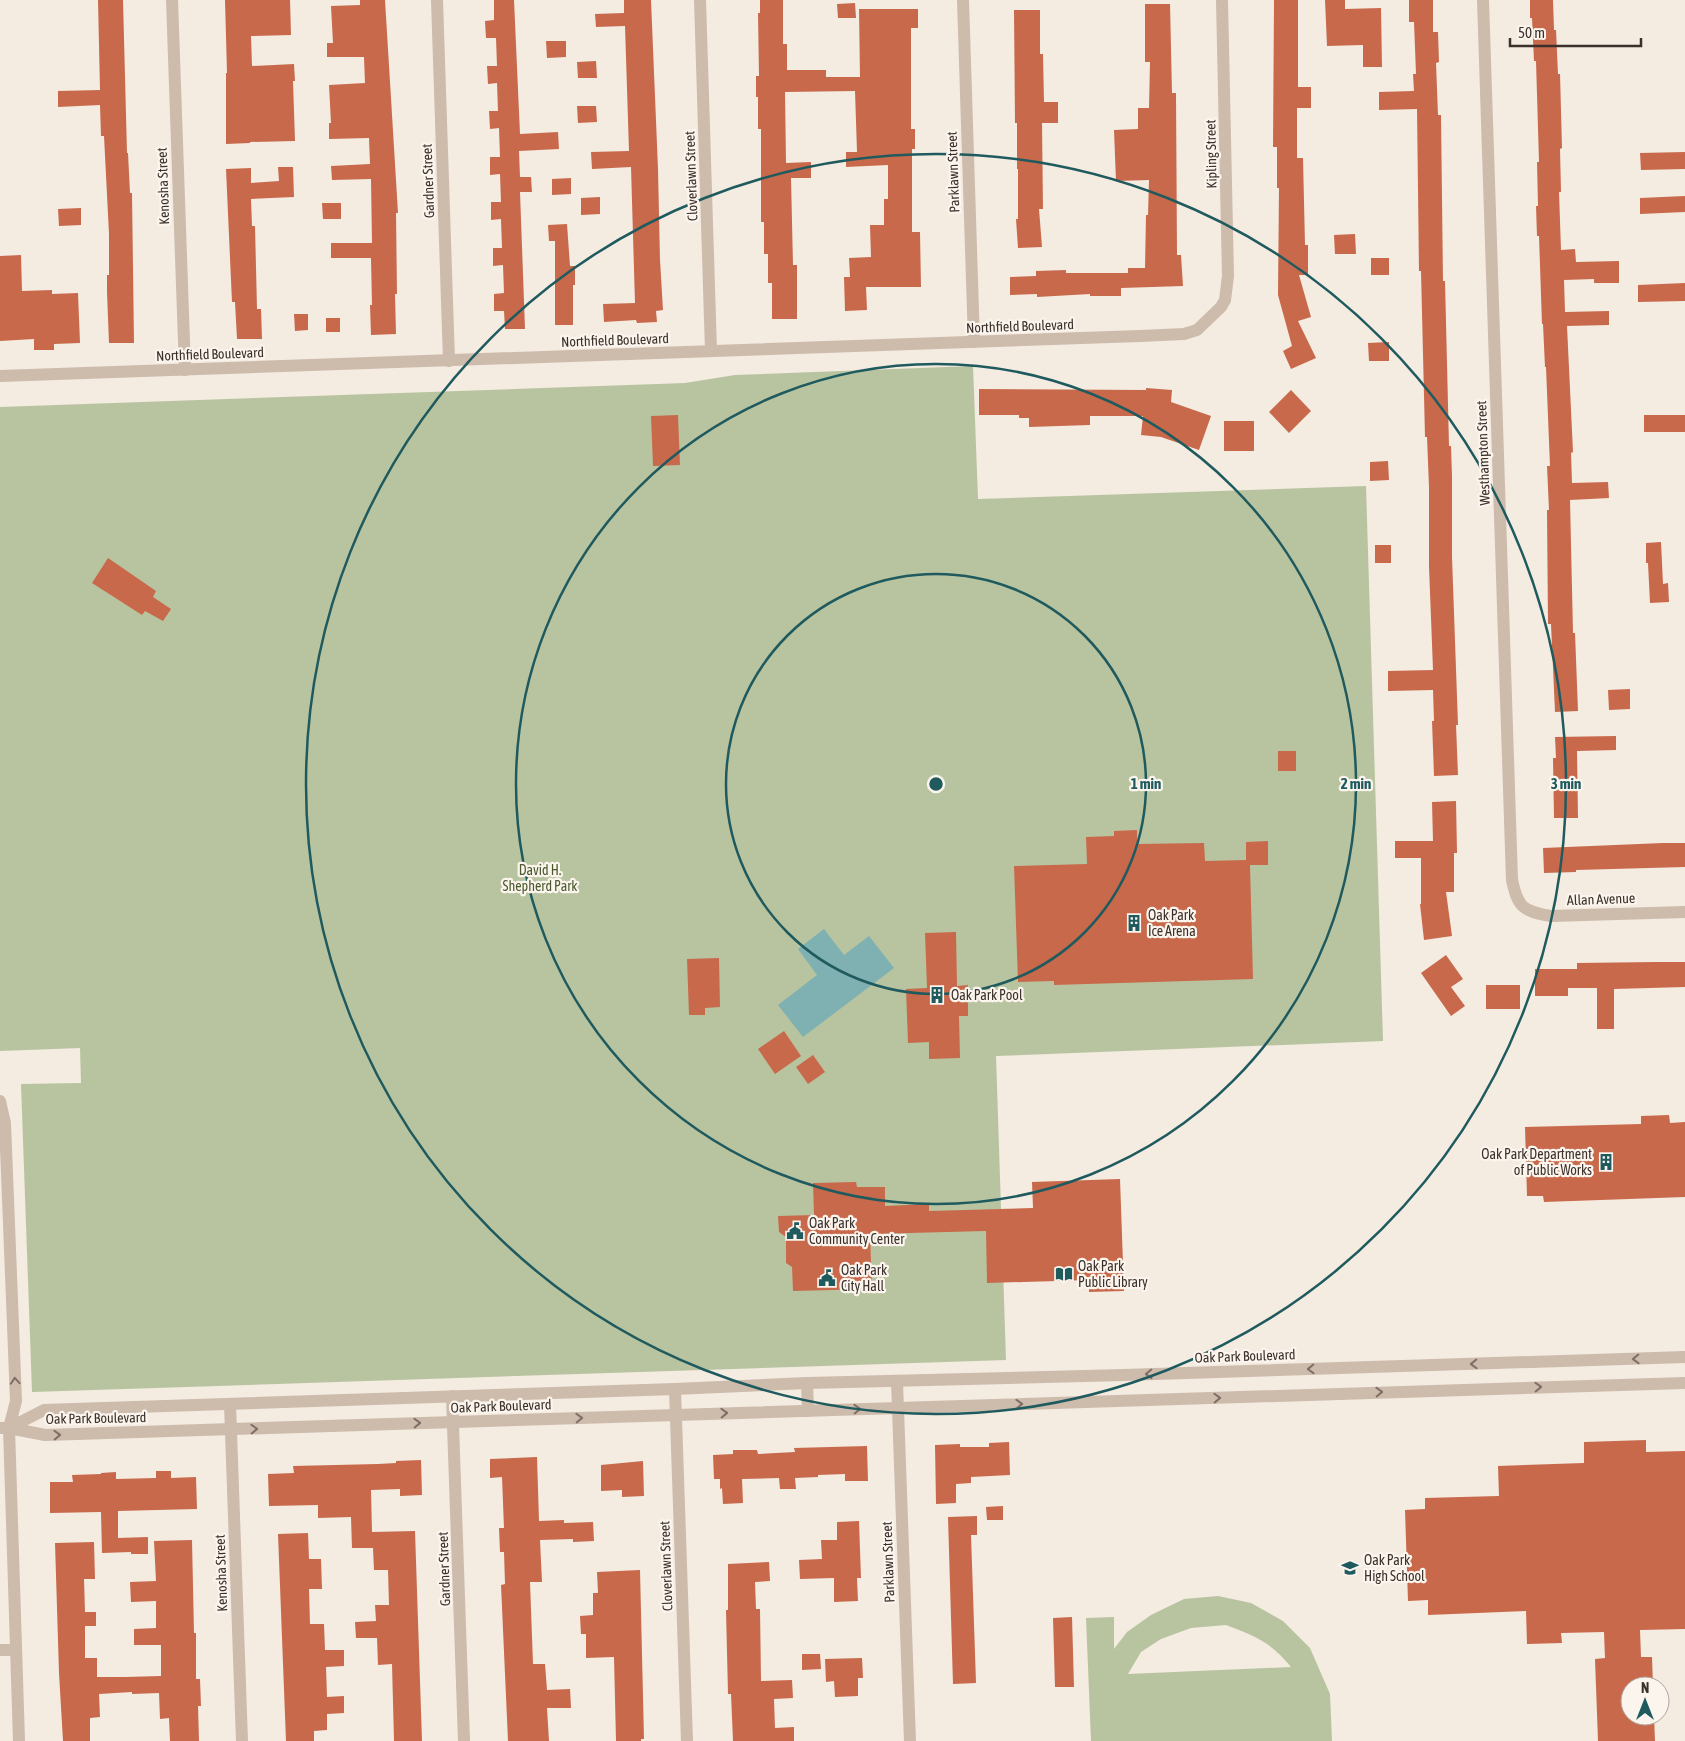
<svg xmlns="http://www.w3.org/2000/svg" width="1685" height="1741" viewBox="0 0 1685 1741" font-family="'Asap Condensed',sans-serif">
  <style>
    .green { fill: #b8c4a0; fill-rule: evenodd }
    .water { fill: #7fb0b2 }
    .building { fill: #c8694b }
    .lines { fill: none; stroke-linecap: round; stroke-linejoin: round }
    .minor { stroke: #cdbbac; stroke-width: 12 }
    .oneway { stroke: #7d6f65 }
    .ring { fill: none; stroke: #1f5a5e; stroke-width: 2.5 }
    .labels { text-anchor: middle; dominant-baseline: central; stroke-width: 4.5; stroke-linejoin: round; paint-order: stroke }
    .street-label { font-size: 14px; fill: #3b302b; stroke: #fbf5ee }
    .park-label { font-size: 14px; fill: #4a5a2e; stroke: #fbf5ee }
    .poi-label { font-size: 14px; fill: #3b302b; stroke: #fbf5ee; text-anchor: start }
    .centre { fill: #1f5a5e; stroke: #fbf5ee; stroke-width: 2.5 }
    .ring-label { font-size: 15px; text-anchor: middle; font-weight: bold; fill: #1f5a5e; stroke: #fbf5ee; stroke-width: 4.5; stroke-linejoin: round; paint-order: stroke }
  </style>
  <rect width="100%" height="100%" fill="#f4ebe1"/>
  <!-- green -->
  <g class="green">
    <polygon points="973,366 978,499 1366,486 1383,1041 996,1056 1006,1360 32,1392 21,1084 81,1083 80,1048 0,1051 0,407 685,383 735,375"/>
    <path d="M 1218,1596 L 1251,1603 L 1283,1621 L 1310,1648 L 1330,1694 L 1332,1741 L 1091,1741 L 1086,1618 L 1114,1617 L 1114,1649 L 1127,1632 L 1151,1615 L 1184,1599 ZM 1226,1625 C 1255,1636 1271,1642 1291,1667 L 1128,1674 L 1141,1652 L 1161,1639 L 1191,1628 Z"/>
  </g>
  <!-- water -->
  <polygon class="water" points="824,929 844,955 869,936 894,968 803,1037 778,1005 817,975 798,949"/>
  <!-- building -->
  <g class="building">
    <polygon points="98,0 123,0 127,153 128,153 130,193 132,193 134,343 109,343 107,292 107,275 109,275 109,234 104,136 101,136 100,105 58,107 58,91 100,90"/>
    <polygon points="225,0 290,0 291,35 251,36 252,66 294,64 295,81 293,81 295,141 250,142 250,143 226,144 226,73 227,73"/>
    <polygon points="360,0 385,0 398,213 396,213 397,294 395,294 396,334 371,335 370,305 372,305 371,258 331,258 331,243 372,243 371,179 332,180 331,166 370,164 369,138 329,139 329,123 331,123 329,85 365,83 364,57 327,57 327,43 333,43 331,6 360,5"/>
    <polygon points="494,0 514,0 520,134 558,132 559,149 519,151 520,177 531,177 532,192 520,192 525,329 505,329 504,311 494,311 494,294 504,293 503,265 493,266 493,248 502,248 501,219 491,220 491,202 501,202 500,174 490,175 490,157 500,157 499,128 490,129 489,111 498,111 497,83 488,84 487,66 497,66 496,38 486,38 485,21 494,20"/>
    <polygon points="624,0 651,0 658,169 660,260 663,310 656,311 657,322 637,323 636,320 604,322 603,304 635,303 631,167 592,169 591,152 629,151 625,26 596,27 595,14 624,13"/>
    <polygon points="760,0 783,0 783,44 787,44 787,70 826,70 826,77 860,77 859,9 918,9 918,28 911,28 911,129 915,129 915,149 912,149 912,232 920,232 921,287 866,287 867,310 845,311 844,277 850,277 849,258 871,257 870,225 884,225 884,199 888,199 888,165 846,167 846,152 857,152 855,91 785,92 786,163 811,162 811,178 791,178 793,265 797,265 797,319 772,319 772,283 768,283 768,254 764,254 764,222 761,222 761,129 758,129 758,97 756,97 756,76 759,76 758,13 760,13"/>
    <polygon points="1274,0 1298,0 1298,87 1311,87 1311,108 1297,108 1297,158 1303,158 1305,245 1308,245 1308,275 1299,275 1311,317 1298,321 1316,358 1291,369 1283,351 1292,346 1278,295 1279,188 1277,188 1277,147 1273,147"/>
    <polygon points="1325,0 1345,0 1345,9 1381,8 1382,67 1363,67 1363,45 1327,46"/>
    <polygon points="1409,0 1433,0 1433,32 1438,32 1439,62 1436,63 1438,115 1441,115 1443,281 1445,281 1449,446 1451,446 1452,476 1452,557 1458,725 1456,725 1458,775 1434,776 1432,721 1434,721 1433,690 1388,691 1388,671 1433,670 1429,566 1429,487 1427,437 1425,437 1421,271 1419,271 1417,109 1379,110 1379,92 1414,91 1413,74 1416,74 1414,22 1409,22"/>
    <polygon points="1530,0 1553,0 1554,30 1556,30 1558,74 1560,74 1562,148 1560,149 1561,192 1559,192 1561,250 1575,249 1576,262 1619,261 1619,283 1594,283 1594,279 1564,280 1565,312 1609,311 1609,325 1567,326 1573,452 1571,453 1572,483 1608,482 1609,498 1570,500 1573,633 1575,633 1578,711 1555,712 1551,624 1548,624 1547,510 1549,510 1547,466 1550,466 1546,367 1545,367 1543,324 1542,324 1539,236 1537,236 1536,206 1538,206 1537,162 1539,162 1536,61 1534,61 1532,18 1530,18"/>
    <polygon points="855,3 856,18 838,18 837,4"/>
    <polygon points="1145,4 1170,4 1172,93 1176,93 1177,255 1181,255 1183,286 1121,288 1121,296 1090,296 1090,294 1037,297 1037,294 1010,295 1010,277 1036,276 1036,271 1066,270 1066,273 1128,273 1128,268 1145,268 1146,215 1148,215 1149,180 1116,181 1114,130 1138,129 1138,108 1149,108 1150,62 1145,62"/>
    <polygon points="1014,10 1040,10 1040,54 1043,54 1044,102 1058,102 1058,123 1042,123 1043,209 1039,209 1042,247 1018,248 1016,219 1018,219 1018,169 1017,169 1017,123 1015,123"/>
    <polygon points="546,41 566,41 566,57 547,58"/>
    <polygon points="596,61 597,78 578,78 577,62"/>
    <polygon points="577,106 596,106 597,122 578,123"/>
    <polygon points="1685,152 1685,169 1641,170 1640,153"/>
    <polygon points="278,167 293,167 294,197 251,199 252,226 255,226 257,309 261,309 262,339 237,339 235,302 232,302 226,169 251,168 251,183 279,181"/>
    <polygon points="571,178 571,194 552,195 552,179"/>
    <polygon points="1685,196 1685,212 1640,214 1640,198"/>
    <polygon points="600,197 600,214 581,215 581,198"/>
    <polygon points="322,203 341,203 341,219 323,219"/>
    <polygon points="81,208 81,225 59,226 58,209"/>
    <polygon points="567,224 570,266 575,266 575,285 573,285 573,325 555,325 555,241 549,241 548,225"/>
    <polygon points="1355,234 1356,254 1335,254 1334,235"/>
    <polygon points="21,255 22,291 52,290 52,294 78,293 80,343 54,344 54,350 34,350 34,339 0,341 0,256"/>
    <rect x="1371" y="258" width="18" height="17"/>
    <polygon points="1685,283 1685,301 1638,302 1638,285"/>
    <polygon points="294,314 308,314 308,330 295,331"/>
    <rect x="326" y="318" width="14" height="14"/>
    <polygon points="1389,342 1389,361 1369,361 1368,343"/>
    <polygon points="1146,388 1172,390 1171,402 1211,416 1199,450 1161,437 1141,435 1143,416 1090,416 1090,425 1029,427 1029,418 1019,418 1019,415 979,415 979,389 1146,390"/>
    <polygon points="1291,390 1311,411 1289,433 1269,412"/>
    <polygon points="678,415 680,465 653,466 651,416"/>
    <rect x="1644" y="415" width="41" height="17"/>
    <rect x="1224" y="421" width="30" height="30"/>
    <polygon points="1388,461 1389,480 1370,481 1370,462"/>
    <polygon points="1661,542 1663,584 1668,583 1669,602 1650,603 1648,563 1646,563 1646,543"/>
    <rect x="1375" y="545" width="16" height="18"/>
    <polygon points="108,558 156,591 153,597 171,609 163,621 145,611 142,615 92,583"/>
    <polygon points="1630,689 1630,709 1609,710 1608,690"/>
    <polygon points="1616,736 1616,750 1577,751 1578,818 1554,818 1553,758 1556,758 1555,737"/>
    <rect x="1278" y="751" width="18" height="20"/>
    <polygon points="1456,801 1457,853 1454,853 1454,892 1446,892 1452,936 1424,940 1420,904 1421,904 1421,858 1395,858 1395,841 1433,841 1432,802"/>
    <polygon points="1137,830 1137,844 1204,843 1205,861 1246,860 1246,842 1268,841 1268,865 1250,865 1253,979 1054,985 1054,981 1018,982 1014,866 1087,864 1086,837 1114,836 1114,831"/>
    <polygon points="1663,843 1685,843 1685,867 1576,870 1576,872 1544,873 1543,848"/>
    <polygon points="956,932 957,986 968,985 968,1016 959,1016 960,1058 929,1059 929,1042 908,1043 906,989 927,988 925,933"/>
    <polygon points="1446,955 1463,979 1451,987 1465,1006 1451,1016 1421,973"/>
    <polygon points="719,958 720,1007 705,1008 705,1015 689,1015 687,959"/>
    <polygon points="1656,962 1685,962 1685,987 1614,989 1614,1029 1597,1029 1597,988 1568,988 1568,996 1535,996 1535,969 1577,969 1577,963"/>
    <rect x="1486" y="985" width="34" height="24"/>
    <polygon points="784,1031 801,1056 775,1074 758,1049"/>
    <polygon points="813,1055 825,1072 808,1084 796,1067"/>
    <polygon points="1669,1115 1670,1123 1685,1122 1685,1197 1544,1202 1543,1196 1527,1196 1525,1127 1641,1124 1641,1116"/>
    <polygon points="1120,1179 1124,1291 1089,1292 1089,1280 987,1283 986,1231 870,1234 872,1289 793,1291 792,1267 786,1263 786,1237 779,1232 778,1216 814,1215 813,1183 856,1182 857,1187 885,1187 885,1206 929,1204 929,1211 1033,1208 1032,1182"/>
    <polygon points="1646,1440 1646,1452 1685,1451 1685,1629 1640,1630 1641,1657 1652,1657 1653,1686 1630,1686 1630,1716 1654,1716 1655,1741 1598,1741 1595,1659 1605,1658 1604,1632 1561,1633 1562,1643 1527,1644 1526,1611 1428,1615 1428,1600 1408,1601 1405,1510 1425,1509 1425,1498 1499,1496 1498,1466 1584,1463 1584,1442"/>
    <polygon points="1009,1442 1010,1475 971,1477 971,1483 956,1484 956,1503 936,1504 935,1445 960,1444 960,1447 989,1447 989,1443"/>
    <polygon points="867,1446 868,1481 845,1481 845,1474 818,1475 818,1477 795,1478 796,1489 780,1489 779,1478 742,1479 743,1503 723,1504 722,1488 720,1489 720,1479 714,1479 713,1455 733,1454 733,1450 757,1450 758,1454 795,1452 794,1448"/>
    <polygon points="537,1457 539,1521 564,1520 564,1523 593,1522 594,1541 573,1542 573,1539 540,1540 542,1582 530,1582 533,1664 545,1664 547,1690 570,1689 571,1708 547,1708 549,1741 508,1741 501,1585 505,1584 504,1552 500,1552 499,1528 504,1528 502,1477 490,1478 490,1459"/>
    <polygon points="421,1460 422,1495 400,1496 400,1489 371,1490 372,1532 415,1531 422,1741 394,1741 392,1664 378,1665 377,1638 356,1638 355,1622 376,1621 375,1605 389,1605 388,1570 374,1570 373,1548 352,1548 351,1517 318,1518 318,1505 269,1506 268,1474 294,1473 293,1466 378,1464 396,1463 396,1461"/>
    <polygon points="643,1461 644,1496 622,1497 622,1490 601,1491 601,1465"/>
    <polygon points="156,1471 171,1471 171,1478 196,1477 197,1509 118,1511 118,1538 148,1537 148,1554 131,1554 131,1552 102,1553 101,1512 50,1513 50,1482 73,1482 72,1475 101,1474 101,1473 116,1472 116,1479 156,1478"/>
    <polygon points="1003,1506 1003,1520 987,1520 986,1507"/>
    <polygon points="977,1516 977,1535 971,1535 976,1683 953,1684 948,1517"/>
    <polygon points="859,1521 861,1578 857,1578 858,1601 834,1602 834,1578 800,1579 799,1560 822,1559 821,1540 837,1540 837,1522"/>
    <polygon points="308,1533 309,1559 321,1559 322,1589 309,1589 310,1624 324,1624 325,1650 344,1650 344,1666 326,1667 327,1697 344,1696 344,1713 327,1714 327,1730 314,1731 314,1741 286,1741 278,1534"/>
    <polygon points="192,1540 194,1633 196,1633 196,1679 200,1679 201,1706 198,1706 199,1741 170,1741 169,1718 160,1719 159,1693 132,1694 132,1692 99,1694 100,1717 90,1718 90,1741 63,1741 59,1673 55,1543 94,1542 95,1579 84,1579 85,1612 96,1612 96,1626 85,1626 85,1658 97,1658 97,1677 125,1677 161,1676 161,1645 134,1645 134,1629 156,1628 156,1601 131,1602 130,1582 156,1581 154,1541"/>
    <polygon points="769,1562 770,1581 755,1582 756,1609 760,1609 761,1681 792,1680 793,1698 774,1699 775,1728 794,1727 794,1741 733,1741 731,1694 728,1694 726,1610 728,1610 728,1564"/>
    <polygon points="640,1570 644,1739 641,1739 641,1741 616,1741 614,1657 586,1658 586,1634 581,1634 580,1616 593,1615 593,1593 598,1593 597,1572"/>
    <polygon points="1072,1617 1074,1687 1055,1687 1053,1618"/>
    <polygon points="802,1654 820,1654 821,1669 802,1670"/>
    <polygon points="862,1658 863,1678 858,1678 858,1696 835,1697 834,1681 826,1682 825,1659"/>
  </g>
  <g class="lines">
    <!-- minor -->
    <g class="minor">
      <polyline points="172,0 185,370"/>
      <polyline points="437,0 449,361"/>
      <polyline points="700,0 711,351"/>
      <polyline points="963,0 974,342"/>
      <path d="M 1483,0 L 1512,880 C 1518,908 1523,911 1551,916 L 1685,912"/>
      <polyline points="0,376 1140,336 1184,334 1197,330 1221,307 1225,300 1228,276 1222,0"/>
      <polyline points="0,1101 5,1123 16,1401 9,1428 19,1741"/>
      <polyline points="897,1382 910,1741"/>
      <polyline points="807,1383 808,1411"/>
      <polyline points="675,1389 687,1741"/>
      <polyline points="452,1396 464,1741"/>
      <polyline points="230,1404 242,1741"/>
      <polyline points="0,1428 9,1428 45,1435 1685,1383"/>
      <polyline points="9,1428 44,1410 675,1389 807,1383 1124,1375 1685,1357"/>
      <polyline points="0,1650 16,1650"/>
    </g>
  </g>
  <!-- one-way arrows -->
  <defs><path id="oneway-chevron" d="M-2-3.5L2.5 0L-2 3.5" fill="none" stroke-width="1.6" stroke-linecap="round" stroke-linejoin="round" transform="scale(1.25)"/></defs>
  <g class="oneway">
    <use href="#oneway-chevron" transform="translate(1636 1359) rotate(178)"/>
    <use href="#oneway-chevron" transform="translate(1474 1364) rotate(178)"/>
    <use href="#oneway-chevron" transform="translate(1311 1369) rotate(178)"/>
    <use href="#oneway-chevron" transform="translate(1149 1374) rotate(178)"/>
    <use href="#oneway-chevron" transform="translate(15 1381) rotate(-94)"/>
    <use href="#oneway-chevron" transform="translate(1538 1387) rotate(-2)"/>
    <use href="#oneway-chevron" transform="translate(1379 1392) rotate(-2)"/>
    <use href="#oneway-chevron" transform="translate(1217 1398) rotate(-2)"/>
    <use href="#oneway-chevron" transform="translate(1019 1404) rotate(-2)"/>
    <use href="#oneway-chevron" transform="translate(857 1409) rotate(-2)"/>
    <use href="#oneway-chevron" transform="translate(724 1413) rotate(-2)"/>
    <use href="#oneway-chevron" transform="translate(579 1418) rotate(-2)"/>
    <use href="#oneway-chevron" transform="translate(417 1423) rotate(-2)"/>
    <use href="#oneway-chevron" transform="translate(254 1429) rotate(-2)"/>
    <use href="#oneway-chevron" transform="translate(57 1435) rotate(-2)"/>
  </g>
  <!-- distance rings -->
  <g class="ring">
    <circle cx="936" cy="784" r="210"/>
    <circle cx="936" cy="784" r="420"/>
    <circle cx="936" cy="784" r="630"/>
  </g>
  <!-- icons -->
  <defs>
    <g id="building-bare" transform="scale(1.35)"><path d="M-4-6H4V6H1V3H-1V6H-4ZM-2.5-4.3h1.7v1.8h-1.7ZM.8-4.3h1.7v1.8H.8ZM-2.5-1h1.7V.8h-1.7ZM.8-1h1.7V.8H.8Z" fill="#1f5a5e" stroke="#fbf5ee" stroke-width="2.5" paint-order="stroke"/></g>
    <g id="civic-bare" transform="scale(1.35)"><path d="M-.6-6.5H3V-4.5H.6V-3L4-1V1h2V6H-6V1h2V-1L-.6-3ZM-1.2 2.5V6h2.4V2.5Z" fill="#1f5a5e" stroke="#fbf5ee" stroke-width="2.5" paint-order="stroke"/></g>
    <g id="library-bare" transform="scale(1.35)"><path d="M-6-4Q-3-5.5-.7-3.5V5Q-3 3-6 4ZM6-4Q3-5.5 .7-3.5V5Q3 3 6 4Z" fill="#1f5a5e" stroke="#fbf5ee" stroke-width="2.5" paint-order="stroke"/></g>
    <g id="school-bare" transform="scale(1.35)"><path d="M0-5L7-2L0 1L-7-2ZM-4 1L0 2.5L4 1V4Q0 6-4 4Z" fill="#1f5a5e" stroke="#fbf5ee" stroke-width="2.5" paint-order="stroke"/></g>
  </defs>
  <g fill-rule="evenodd">
    <use href="#building-bare" x="1134" y="923"/>
    <use href="#building-bare" x="937" y="995"/>
    <use href="#building-bare" x="1606" y="1162"/>
    <use href="#civic-bare" x="795" y="1231"/>
    <use href="#library-bare" x="1064" y="1274"/>
    <use href="#civic-bare" x="827" y="1278"/>
    <use href="#school-bare" x="1350" y="1568"/>
  </g>
  <g class="labels">
    <!-- street labels -->
    <g class="street-label">
      <text transform="translate(1211 154) rotate(-91)">Kipling Street</text>
      <text transform="translate(953 172) rotate(-92)">Parklawn Street</text>
      <text transform="translate(691 176) rotate(-92)">Cloverlawn Street</text>
      <text transform="translate(428 181) rotate(-92)">Gardner Street</text>
      <text transform="translate(163 186) rotate(-92)">Kenosha Street</text>
      <text transform="translate(1020 326) rotate(-2)">Northfield Boulevard</text>
      <text transform="translate(615 340) rotate(-2)">Northfield Boulevard</text>
      <text transform="translate(210 354) rotate(-2)">Northfield Boulevard</text>
      <text transform="translate(1483 453) rotate(-92)">Westhampton Street</text>
      <text transform="translate(1601 899) rotate(-2)">Allan Avenue</text>
      <text transform="translate(1245 1356) rotate(-2)">Oak Park Boulevard</text>
      <text transform="translate(501 1406) rotate(-2)">Oak Park Boulevard</text>
      <text transform="translate(96 1418) rotate(-1)">Oak Park Boulevard</text>
      <text transform="translate(888 1562) rotate(-92)">Parklawn Street</text>
      <text transform="translate(666 1566) rotate(-92)">Cloverlawn Street</text>
      <text transform="translate(444 1569) rotate(-92)">Gardner Street</text>
      <text transform="translate(221 1573) rotate(-92)">Kenosha Street</text>
    </g>
    <!-- park labels -->
    <g class="park-label">
      <text x="540" y="870">David H.<tspan x="540" dy="16">Shepherd Park</tspan></text>
    </g>
    <!-- poi labels -->
    <g class="poi-label">
      <text x="1148" y="915">Oak Park<tspan x="1148" dy="16">Ice Arena</tspan></text>
      <text x="951" y="995">Oak Park Pool</text>
      <text x="1592" y="1154" text-anchor="end">Oak Park Department<tspan x="1592" dy="16">of Public Works</tspan></text>
      <text x="809" y="1223">Oak Park<tspan x="809" dy="16">Community Center</tspan></text>
      <text x="1078" y="1266">Oak Park<tspan x="1078" dy="16">Public Library</tspan></text>
      <text x="841" y="1270">Oak Park<tspan x="841" dy="16">City Hall</tspan></text>
      <text x="1364" y="1560">Oak Park<tspan x="1364" dy="16">High School</tspan></text>
    </g>
  </g>
  <circle cx="936" cy="784" r="8" class="centre"/>
  <g class="ring-label">
    <text x="1146" y="789">1 min</text>
    <text x="1356" y="789">2 min</text>
    <text x="1566" y="789">3 min</text>
  </g>
  <!-- north arrow -->
  <g transform="translate(1645 1701)"><circle r="24" fill="#fbf5ee" stroke="#aea6a0"/>
  <path d="M0-4L9 19L0 12L-9 19Z" fill="#1f5a5e"/>
  <text y="-8" font-size="14" font-weight="bold" text-anchor="middle" fill="#3b302b">N</text>
  </g>
  <!-- scale -->
  <path d="M1510 38v8h131v-8" fill="none" stroke="#3b302b" stroke-width="2.5"/>
  <text x="1518" y="38" font-size="15" fill="#3b302b" stroke="#fbf5ee" stroke-width="4" paint-order="stroke">50 m</text>
</svg>
